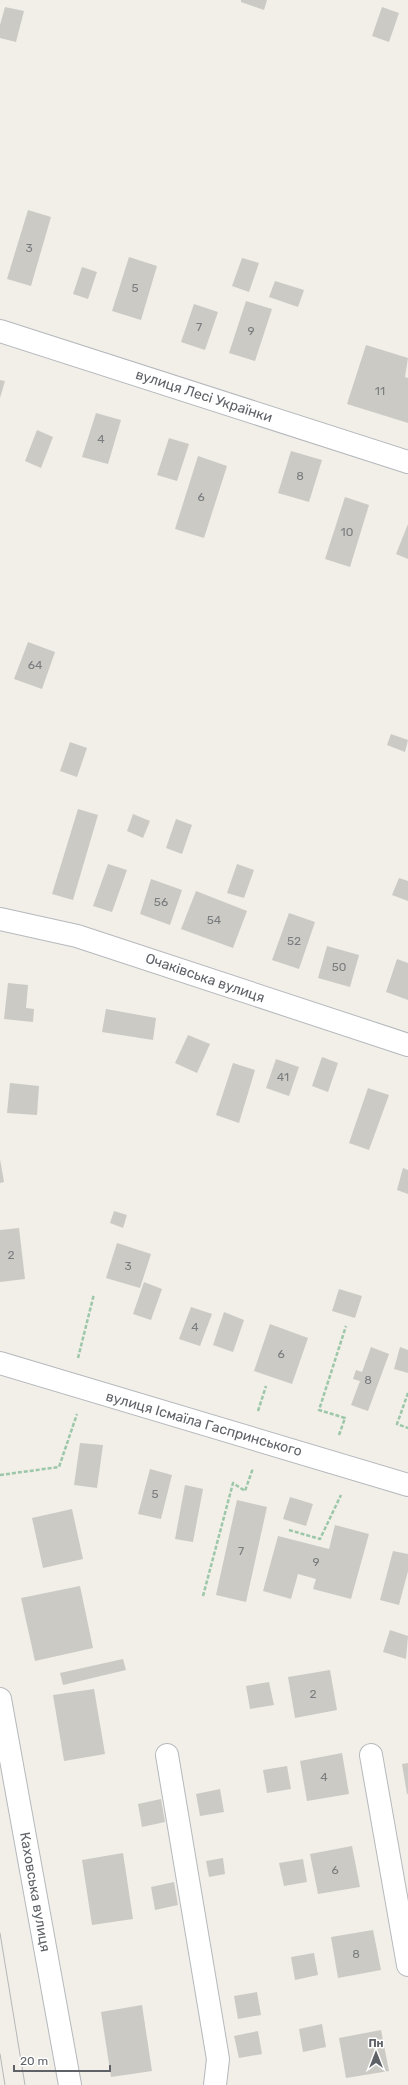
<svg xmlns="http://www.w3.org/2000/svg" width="408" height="2085" viewBox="0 0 408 2085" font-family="Rubik,sans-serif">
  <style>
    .building { fill: #cccac5 }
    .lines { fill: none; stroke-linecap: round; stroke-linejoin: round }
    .minor-casing { stroke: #b5b8bc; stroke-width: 24 }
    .path { stroke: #9cc7a9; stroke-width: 2.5; stroke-dasharray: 4 2; stroke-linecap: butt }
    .minor { stroke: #fff; stroke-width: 22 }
    .tram { stroke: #b6b7b8; stroke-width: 1 }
    .labels { text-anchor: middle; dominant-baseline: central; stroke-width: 3; stroke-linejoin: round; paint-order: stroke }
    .number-label { font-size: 12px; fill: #7a7d7f }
    .street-label { font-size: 14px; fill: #5f6368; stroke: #fff }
  </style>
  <rect width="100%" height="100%" fill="#f1efe8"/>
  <!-- building -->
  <g class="building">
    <polygon points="241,0 267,0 264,10 241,2"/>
    <polygon points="5,7 24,11 16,42 0,38 0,25"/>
    <polygon points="382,7 399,13 389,42 372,36"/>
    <polygon points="28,210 51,217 31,286 7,279"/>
    <polygon points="129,257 157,266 141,320 112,311"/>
    <polygon points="242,258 259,263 249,292 232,286"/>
    <polygon points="82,267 97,272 88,299 73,294"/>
    <polygon points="275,281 304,290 298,307 269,297"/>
    <polygon points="246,301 272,309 255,361 229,353"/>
    <polygon points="194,304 218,312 205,350 181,342"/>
    <polygon points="366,345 408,358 405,377 408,378 408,423 347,404"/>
    <polygon points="0,380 5,381 0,398"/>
    <polygon points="96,413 121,420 108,464 82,457"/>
    <polygon points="37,430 53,437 41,468 25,461"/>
    <polygon points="169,438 189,444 177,481 157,475"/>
    <polygon points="291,451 322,460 309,502 278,493"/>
    <polygon points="198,456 227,466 204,538 175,529"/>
    <polygon points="345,497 369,505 350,567 325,559"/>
    <polygon points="408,524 408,559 396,554"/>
    <polygon points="28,642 55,652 42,689 14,679"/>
    <polygon points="391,734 408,740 405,752 387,745"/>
    <polygon points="70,742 87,748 77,777 60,771"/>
    <polygon points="78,809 98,815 73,900 52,894"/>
    <polygon points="133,814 150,821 143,838 127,831"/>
    <polygon points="176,819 192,825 182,854 166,848"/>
    <polygon points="108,864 127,870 112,912 93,906"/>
    <polygon points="237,864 254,870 244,898 227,893"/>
    <polygon points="399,878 408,881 408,901 392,895"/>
    <polygon points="151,879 182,890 170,925 140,914"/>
    <polygon points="196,891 247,911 233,948 181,929"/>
    <polygon points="289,913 315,922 299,969 272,960"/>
    <polygon points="327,946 359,955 350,987 318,978"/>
    <polygon points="397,959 408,963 408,1000 386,992"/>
    <polygon points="8,983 28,985 26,1008 34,1009 33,1022 4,1019"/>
    <polygon points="106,1009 156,1018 153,1040 102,1032"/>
    <polygon points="188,1035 210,1044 197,1073 175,1063"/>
    <polygon points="322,1057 338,1063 328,1092 312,1086"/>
    <polygon points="276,1059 299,1067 289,1096 266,1088"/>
    <polygon points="233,1063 255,1070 239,1123 216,1115"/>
    <polygon points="10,1083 39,1086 37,1115 7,1113"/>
    <polygon points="368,1088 389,1095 369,1150 349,1143"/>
    <polygon points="0,1159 4,1182 0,1183"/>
    <polygon points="403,1168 408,1170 408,1194 397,1190"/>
    <polygon points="114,1211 127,1215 123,1228 110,1223"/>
    <polygon points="19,1228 25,1279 0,1282 0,1230"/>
    <polygon points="117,1243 151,1254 140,1288 106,1278"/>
    <polygon points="144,1282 162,1289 151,1320 133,1314"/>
    <polygon points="339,1289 362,1296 355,1318 332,1311"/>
    <polygon points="191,1307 212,1314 200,1346 179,1339"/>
    <polygon points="224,1312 244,1320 233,1352 213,1345"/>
    <polygon points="270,1324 308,1338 292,1384 254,1371"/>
    <polygon points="371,1347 389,1354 368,1411 351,1405 360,1381 353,1379 356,1370 362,1372"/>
    <polygon points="400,1347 408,1350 408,1373 394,1369"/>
    <polygon points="80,1443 103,1445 97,1488 74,1485"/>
    <polygon points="150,1469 172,1475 161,1519 138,1514"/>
    <polygon points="185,1485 203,1489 193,1542 175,1539"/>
    <polygon points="290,1497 313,1504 306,1526 283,1519"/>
    <polygon points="237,1500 267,1507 246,1602 216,1595"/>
    <polygon points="72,1509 83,1559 43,1568 32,1518"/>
    <polygon points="335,1525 369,1534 351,1599 313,1589 316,1579 298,1574 291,1599 263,1591 278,1536 329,1549"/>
    <polygon points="393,1551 408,1554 408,1571 399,1605 380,1600"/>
    <polygon points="80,1586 93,1648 35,1661 21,1598"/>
    <polygon points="390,1630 408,1636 406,1659 383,1652"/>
    <polygon points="123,1659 126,1670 63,1685 60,1673"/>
    <polygon points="330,1670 337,1710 295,1718 288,1677"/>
    <polygon points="269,1682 274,1705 250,1709 246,1686"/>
    <polygon points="94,1689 105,1754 64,1761 53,1695"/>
    <polygon points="342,1753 349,1794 307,1801 300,1761"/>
    <polygon points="408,1763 408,1794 407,1794 402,1764"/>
    <polygon points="287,1766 291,1789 267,1793 263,1770"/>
    <polygon points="220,1789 224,1812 200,1816 196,1794"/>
    <polygon points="161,1799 165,1822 142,1827 138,1804"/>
    <polygon points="352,1846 360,1887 318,1894 310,1854"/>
    <polygon points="123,1853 133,1919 92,1925 82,1860"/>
    <polygon points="223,1858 225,1874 209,1877 206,1861"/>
    <polygon points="303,1859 307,1882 284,1886 279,1863"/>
    <polygon points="174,1882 178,1905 155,1910 151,1887"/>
    <polygon points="373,1930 381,1970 338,1978 331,1937"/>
    <polygon points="314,1953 318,1975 295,1980 291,1957"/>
    <polygon points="257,1992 261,2015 238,2019 234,1996"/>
    <polygon points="142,2005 152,2071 111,2077 101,2012"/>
    <polygon points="322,2024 326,2047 303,2052 299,2029"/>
    <polygon points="381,2030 389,2071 346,2078 339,2038"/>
    <polygon points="258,2031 262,2054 239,2058 234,2036"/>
  </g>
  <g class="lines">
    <!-- minor casing -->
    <g class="minor-casing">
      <g id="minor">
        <polyline points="0,331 408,462"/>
        <polyline points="0,919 77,936 408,1045"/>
        <polyline points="0,1363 408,1485"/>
        <polyline points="0,1699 70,2085"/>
        <polyline points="167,1755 218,2059 215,2085"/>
        <polyline points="371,1755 408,1965"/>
      </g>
    </g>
    <!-- path -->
    <g class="path">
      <polyline points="78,1358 94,1294"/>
      <polyline points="408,1393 397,1424 408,1428"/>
      <polyline points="258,1411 266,1386"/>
      <polyline points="339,1435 345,1418 319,1410 346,1326"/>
      <polyline points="0,1475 59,1467 77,1414"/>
      <polyline points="289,1530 320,1539 341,1495"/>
      <polyline points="203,1596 233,1483 245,1491 253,1468"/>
    </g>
    <!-- minor -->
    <use href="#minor" class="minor"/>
    <!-- tram -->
    <g class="tram">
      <polyline points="0,1933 25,2085"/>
      <polyline points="0,2054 5,2085"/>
    </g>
  </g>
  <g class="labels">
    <!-- number labels -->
    <g class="number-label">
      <text x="29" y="248">3</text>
      <text x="135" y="288">5</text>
      <text x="199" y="327">7</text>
      <text x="251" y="331">9</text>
      <text x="380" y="391">11</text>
      <text x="101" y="439">4</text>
      <text x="300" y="476">8</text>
      <text x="201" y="497">6</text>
      <text x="347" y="532">10</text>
      <text x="35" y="665">64</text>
      <text x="161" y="902">56</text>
      <text x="214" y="920">54</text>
      <text x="294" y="941">52</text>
      <text x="339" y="967">50</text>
      <text x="283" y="1077">41</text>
      <text x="11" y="1255">2</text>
      <text x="128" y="1266">3</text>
      <text x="195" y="1327">4</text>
      <text x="281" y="1354">6</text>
      <text x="368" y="1380">8</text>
      <text x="155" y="1494">5</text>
      <text x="241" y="1551">7</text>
      <text x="316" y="1562">9</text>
      <text x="313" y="1694">2</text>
      <text x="324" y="1777">4</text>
      <text x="335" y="1870">6</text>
      <text x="356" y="1954">8</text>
    </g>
    <!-- street labels -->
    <g class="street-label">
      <text transform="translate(204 396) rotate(18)">вулиця Лесі Українки</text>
      <text transform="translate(205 978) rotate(19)">Очаківська вулиця</text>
      <text transform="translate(204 1424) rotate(16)">вулиця Ісмаїла Гаспринського</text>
      <text transform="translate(35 1892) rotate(80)">Каховська вулиця</text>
    </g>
  </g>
  <!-- north arrow -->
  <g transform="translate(376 2053)" stroke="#ffffff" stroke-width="3" paint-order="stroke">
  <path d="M0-3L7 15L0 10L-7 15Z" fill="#5f6368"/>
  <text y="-6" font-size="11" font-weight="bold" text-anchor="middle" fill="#5f6368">Пн</text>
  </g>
  <!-- scale -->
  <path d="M14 2065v6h96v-6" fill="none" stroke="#5f6368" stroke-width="2"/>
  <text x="20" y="2065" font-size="12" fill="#5f6368" stroke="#ffffff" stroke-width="3" paint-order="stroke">20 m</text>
</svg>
